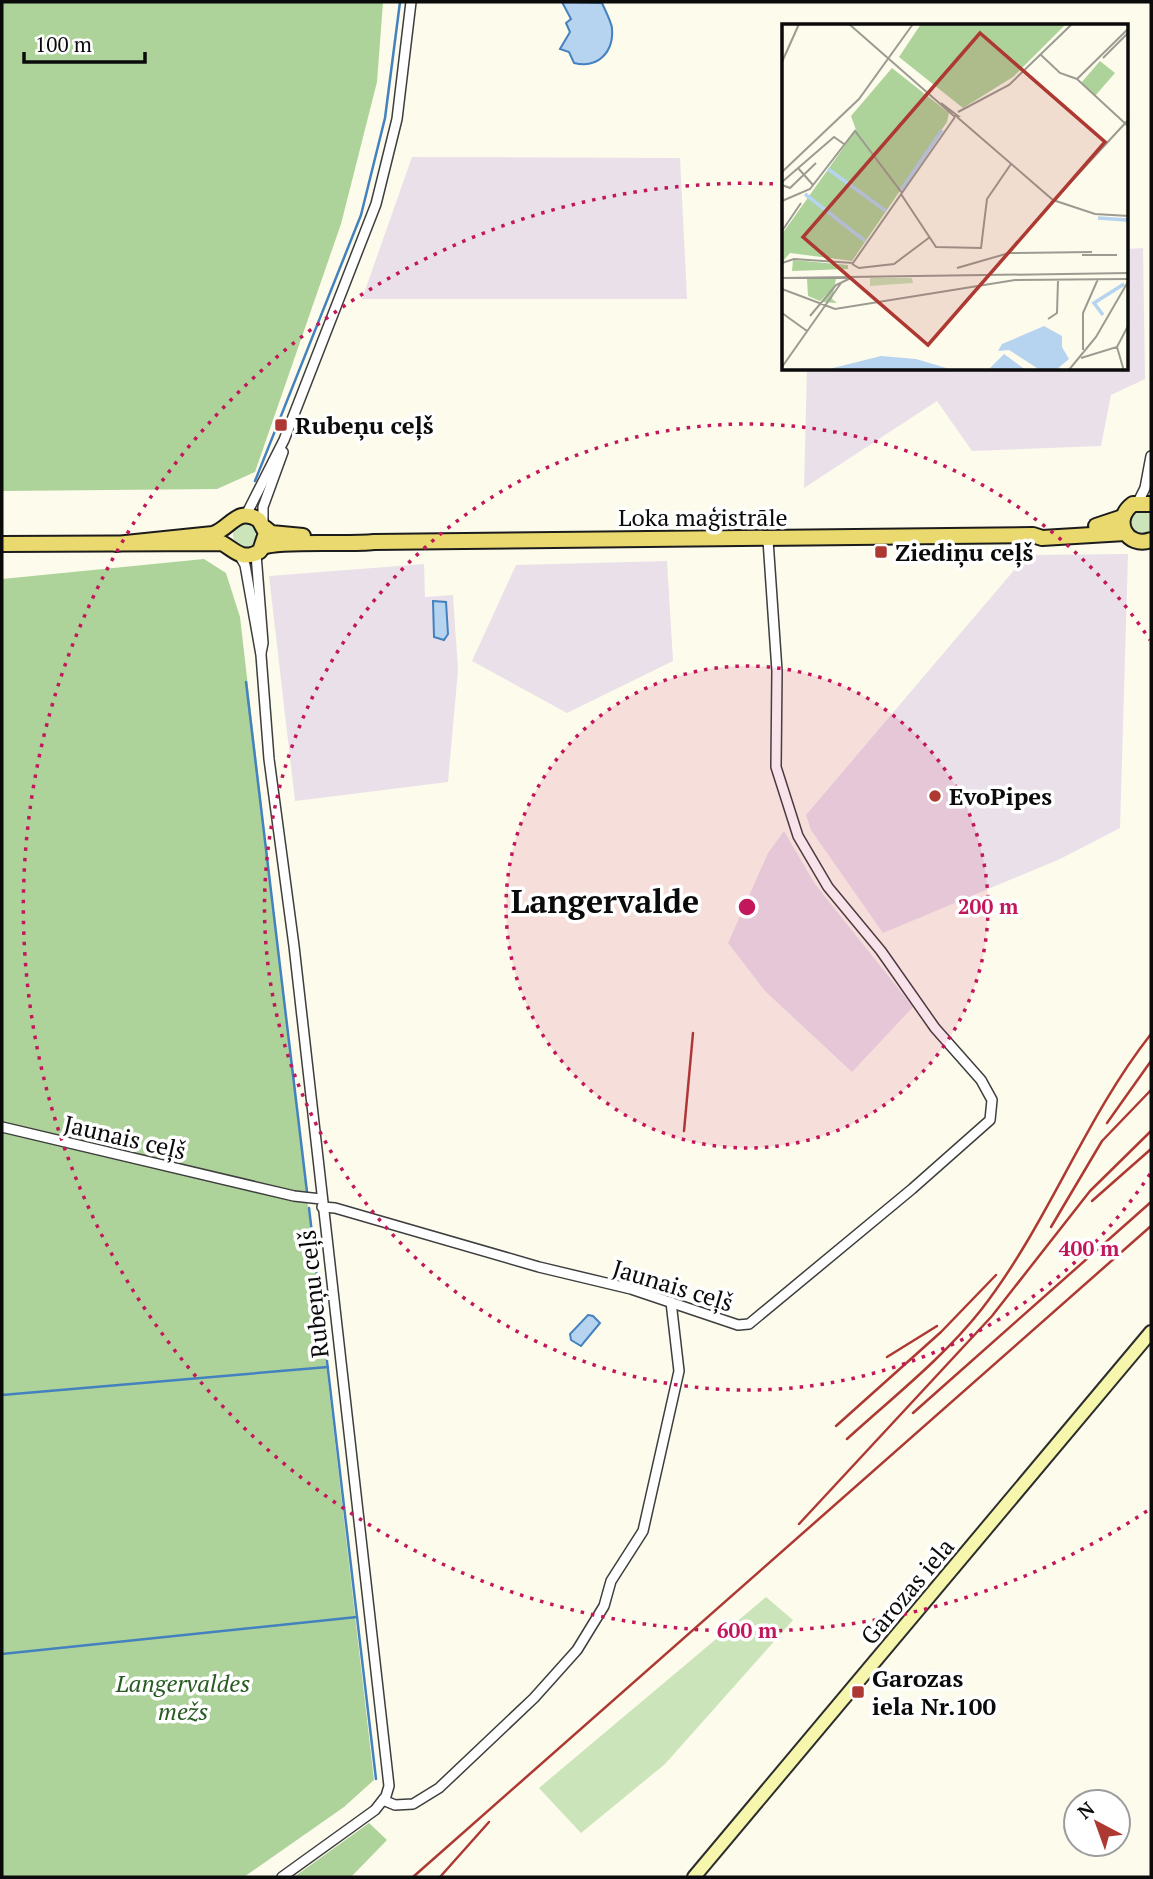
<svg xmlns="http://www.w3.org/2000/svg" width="1153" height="1879" viewBox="0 0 1153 1879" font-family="'PT Serif',serif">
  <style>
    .industrial { fill: #eae0ea }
    .green { fill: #cbe4b9 }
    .forest { fill: #aed39a }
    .water { fill: #b6d4ef; stroke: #4481bf; stroke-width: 2 }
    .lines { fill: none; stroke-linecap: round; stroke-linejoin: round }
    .stream { stroke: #4481bf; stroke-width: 2.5 }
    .street-casing { stroke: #3e3e3e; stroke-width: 12 }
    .secondary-casing { stroke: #2d2d2d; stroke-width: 16 }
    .primary-casing { stroke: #1c1c1c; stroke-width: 18 }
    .street { stroke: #fff; stroke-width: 9 }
    .secondary { stroke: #f7f6ad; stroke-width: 12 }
    .primary { stroke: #ead96f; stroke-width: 14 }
    .rail { stroke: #ad3932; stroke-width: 2.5 }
    .ring { fill: none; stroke: #c2185b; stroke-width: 3.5; stroke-dasharray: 3.5 7 }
    .poi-dot { fill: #ad3932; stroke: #fff; stroke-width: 2.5 }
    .labels { text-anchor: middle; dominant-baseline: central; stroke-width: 7; stroke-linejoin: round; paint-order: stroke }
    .poi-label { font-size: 24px; font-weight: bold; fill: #0b0b0b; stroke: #fff; text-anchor: start }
    .street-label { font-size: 24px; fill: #0b0b0b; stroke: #fff }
    .park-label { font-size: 24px; font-style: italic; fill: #295c23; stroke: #fff }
    .district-label { font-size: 32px; font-weight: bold; fill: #0b0b0b; stroke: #fff }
    .inset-river { fill: none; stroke: #b6d4ef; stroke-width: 3.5 }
    .inset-road { fill: none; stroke: #9c9b92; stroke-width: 2 }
    .view { fill: #ad3932; fill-opacity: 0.15; stroke: #ad3932; stroke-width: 3.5 }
    .inset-edge { fill: none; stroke: #0b0b0b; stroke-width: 3.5 }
    .centre { fill: #c2185b; stroke: #fff; stroke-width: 3.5 }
    .ring-label { font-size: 21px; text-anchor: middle; font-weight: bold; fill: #c2185b; stroke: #fff; stroke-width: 7; stroke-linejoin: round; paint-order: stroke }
  </style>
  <rect width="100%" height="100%" fill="#fdfbec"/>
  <!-- industrial -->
  <g class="industrial">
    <polygon points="412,157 680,158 687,299 362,299"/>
    <polygon points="1143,248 1145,379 1111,395 1101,446 972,451 937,401 804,488 807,369 1127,369 1127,249"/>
    <polygon points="1128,554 1120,828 1060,859 883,933 811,830 806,815 1027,555"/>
    <polygon points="667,561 673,661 567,713 472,661 516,565"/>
    <polygon points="424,564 425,597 453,595 458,670 448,782 295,801 269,576"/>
    <polygon points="784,831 815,884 913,1007 852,1072 765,991 728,943 768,853"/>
  </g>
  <!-- green -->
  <g class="green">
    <circle cx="1141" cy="522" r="12"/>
    <circle cx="246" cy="535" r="13"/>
    <polygon points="766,1597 793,1620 665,1764 581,1833 539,1788"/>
  </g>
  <!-- forest -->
  <g class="forest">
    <polygon points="2,2 383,2 377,82 341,224 255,472 217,489 2,491"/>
    <polygon points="204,559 226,573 240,617 374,1780 344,1807 244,1877 2,1877 2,579"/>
    <polygon points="369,1823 387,1840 351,1877 294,1877"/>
  </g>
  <!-- water -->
  <g class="water">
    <path d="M 562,2 L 602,3 C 605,10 611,21 612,28 C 614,52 598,69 574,63 L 569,52 L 560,49 L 570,32 L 566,23 L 571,19 Z"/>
    <polygon points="433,601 446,602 448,634 444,640 434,637"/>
    <polygon points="588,1315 593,1316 600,1323 581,1346 571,1340 570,1334"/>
  </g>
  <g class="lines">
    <!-- stream -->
    <g class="stream">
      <polyline points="255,481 361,215 385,118 400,2"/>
      <polyline points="246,682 307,1192"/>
      <polyline points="309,1208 376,1779"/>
      <polyline points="2,1395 328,1367"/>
      <polyline points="2,1654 357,1617"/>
    </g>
    <!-- street casing -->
    <g class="street-casing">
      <g id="street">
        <polyline points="1138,502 1145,488 1151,456"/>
        <polyline points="246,515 284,440 376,204 397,119 411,2"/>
        <polyline points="263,524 263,507 283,452"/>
        <polyline points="256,554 263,643 261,653"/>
        <polyline points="240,556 245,565 261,655 269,759 294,946 389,1786 386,1796 375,1810 282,1877"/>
        <polyline points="2,1127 294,1196 321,1199"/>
        <polyline points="322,1207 335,1208 539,1267 631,1289 738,1325 749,1324 912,1189 990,1120 992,1100 981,1080 935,1028 881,951 828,887 798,836 776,767 777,671 768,540"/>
        <polyline points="383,1800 395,1805 413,1804 439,1788 534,1698 577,1650 604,1606 611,1581 643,1531 679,1371 671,1302"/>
      </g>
    </g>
    <!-- secondary casing -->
    <g class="secondary-casing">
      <polyline id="secondary" points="694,1877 1151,1332"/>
    </g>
    <!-- primary casing -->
    <g class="primary-casing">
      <g id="primary">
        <path d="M 1151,504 L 1133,504 C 1111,520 1127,549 1151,540"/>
        <polyline points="1096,526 1123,517"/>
        <polyline points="265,528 271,533 303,536"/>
        <path d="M 2,544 L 222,543 C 236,551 243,562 260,551 L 266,533 L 259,520 C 237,506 231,528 213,534 L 116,544"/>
        <path d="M 263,547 C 279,540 349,545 374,542 L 1033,535 L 1042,538 L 1125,533"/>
      </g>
    </g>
    <!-- street -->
    <use href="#street" class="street"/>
    <!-- secondary -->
    <use href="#secondary" class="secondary"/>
    <!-- primary -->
    <use href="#primary" class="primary"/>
    <!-- rail -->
    <g class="rail">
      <polyline points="1107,1123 1151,1061"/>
      <polyline points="684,1131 693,1033"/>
      <polyline points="1092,1201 1151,1149"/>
      <polyline points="1051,1227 1102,1141 1151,1090"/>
      <polyline points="887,1357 937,1326"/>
      <polyline points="913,1413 1151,1202"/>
      <polyline points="836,1426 941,1332 996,1275"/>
      <path d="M 847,1439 C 892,1398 943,1358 981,1310 C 1048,1224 1084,1119 1151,1034"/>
      <polyline points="799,1524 992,1316 1090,1191 1151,1131"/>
      <polyline points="413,1877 1151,1226"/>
      <polyline points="440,1877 489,1822"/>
    </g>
  </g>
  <!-- distance rings -->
  <circle cx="747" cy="907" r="241" fill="#c2185b" fill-opacity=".12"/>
  <g class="ring">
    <circle cx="747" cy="907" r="241"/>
    <path d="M1150 1174A483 483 0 1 1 1150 640"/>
    <path d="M1147 1511A724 724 0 1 1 779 184"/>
  </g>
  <!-- markers -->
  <g class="poi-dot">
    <rect x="274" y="418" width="14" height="14" rx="3.5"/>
    <rect x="874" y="545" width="14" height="14" rx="3.5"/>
    <circle cx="935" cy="796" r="7"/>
    <rect x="851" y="1685" width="14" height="14" rx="3.5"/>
  </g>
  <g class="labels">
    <!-- poi labels -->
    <g class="poi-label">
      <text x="295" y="425">Rubeņu ceļš</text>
      <text x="895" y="552">Ziediņu ceļš</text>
      <text x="949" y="796">EvoPipes</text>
      <text x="872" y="1678">Garozas<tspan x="872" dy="28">iela Nr.100</tspan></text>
    </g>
    <!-- street labels -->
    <g class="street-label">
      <text x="703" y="517">Loka maģistrāle</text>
      <text transform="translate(125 1137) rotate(13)">Jaunais ceļš</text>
      <text transform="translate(673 1285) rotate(17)">Jaunais ceļš</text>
      <text transform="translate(313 1294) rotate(-96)">Rubeņu ceļš</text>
      <text transform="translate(907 1591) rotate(-50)">Garozas iela</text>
    </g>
    <!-- park labels -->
    <g class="park-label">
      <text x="183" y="1683">Langervaldes<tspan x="183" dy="28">mežs</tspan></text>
    </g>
    <!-- district labels -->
    <g class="district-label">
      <text x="605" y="901">Langervalde</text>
    </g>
  </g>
  <!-- overview -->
  <g transform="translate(782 24)">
    <rect width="346" height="346" fill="#fdfbec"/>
    <path d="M 88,254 L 130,254 L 131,259 L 88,262 Z" fill="#cbe4b9"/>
    <path d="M 139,0 L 284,0 L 231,53 L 181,84 L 117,33 ZM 318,37 L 333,49 L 313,72 L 299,59 ZM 110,44 L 167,89 L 165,98 L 70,237 L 8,229 L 0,238 L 0,210 L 74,106 L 69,92 ZM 11,236 L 66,241 L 66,245 L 10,247 ZM 25,255 L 54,255 L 50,275 L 55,279 L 40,278 L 48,267 L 38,277 L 26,272 Z" fill="#aed39a"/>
    <path d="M 262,302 L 280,312 L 280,323 L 287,335 L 274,346 L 258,346 L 227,326 L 216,327 L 220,320 ZM 222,330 L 241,344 L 248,346 L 211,346 L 208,344 ZM 99,332 L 134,335 L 171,346 L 43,346 Z" fill="#b6d4ef"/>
    <path class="inset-river" d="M 46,145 L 104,187M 119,166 L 160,106M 23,170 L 83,217M 316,194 L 345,196M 321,291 L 312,279 L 342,260"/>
    <path class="inset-road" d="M 67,0 L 172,92 L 176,92 L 159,79M 259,31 L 278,49 L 295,55M 321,34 L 347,8M 0,38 L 17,0M 295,55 L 347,4M 295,55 L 347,103M 176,88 L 227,61 L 290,0M 175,93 L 271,176 L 313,190 L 347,192M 16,144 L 31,161M 0,148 L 77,75 L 131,0M 0,158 L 52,113 L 62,120M 0,161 L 8,164 L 34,139M 119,170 L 154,223 L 199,224 L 205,175 L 229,140M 275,173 L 347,95M 0,177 L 28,165 L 73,107 L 120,169M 0,207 L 19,179M 300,231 L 335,231M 0,239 L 12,235 L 71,239 L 173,93M 70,240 L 77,244 L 112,240 L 148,213M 175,244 L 227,229 L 310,228M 0,254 L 347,249M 0,265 L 53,285 L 233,256 L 345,255M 0,289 L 25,307M 28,292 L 54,261 L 71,253M 266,295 L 275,289 L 276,256M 335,323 L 342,347M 301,326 L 301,289 L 316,255M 299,334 L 335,323 L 347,300M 0,343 L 59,259M 286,347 L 314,313 L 347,256"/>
    <path class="view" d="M 198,9 L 323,118 L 146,321 L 21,213 Z"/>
    <rect width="346" height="346" class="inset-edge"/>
  </g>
  <circle cx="747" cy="907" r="10" class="centre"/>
  <g class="ring-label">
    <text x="988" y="914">200 m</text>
    <text x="1089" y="1256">400 m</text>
    <text x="747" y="1638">600 m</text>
  </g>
  <!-- border -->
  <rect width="1153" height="1879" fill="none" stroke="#0b0b0b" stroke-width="7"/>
  <!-- north arrow -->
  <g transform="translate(1097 1823) rotate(319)"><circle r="33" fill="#ffffff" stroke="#9d9d9d" stroke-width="2"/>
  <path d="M0-5L12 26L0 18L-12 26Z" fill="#ad3932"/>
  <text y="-10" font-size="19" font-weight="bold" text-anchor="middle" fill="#0b0b0b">N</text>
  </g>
  <!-- scale -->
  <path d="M24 52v10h121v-10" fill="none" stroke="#0b0b0b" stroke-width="3.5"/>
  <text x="35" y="52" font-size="21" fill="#0b0b0b" stroke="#ffffff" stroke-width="5" paint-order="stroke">100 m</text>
</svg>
